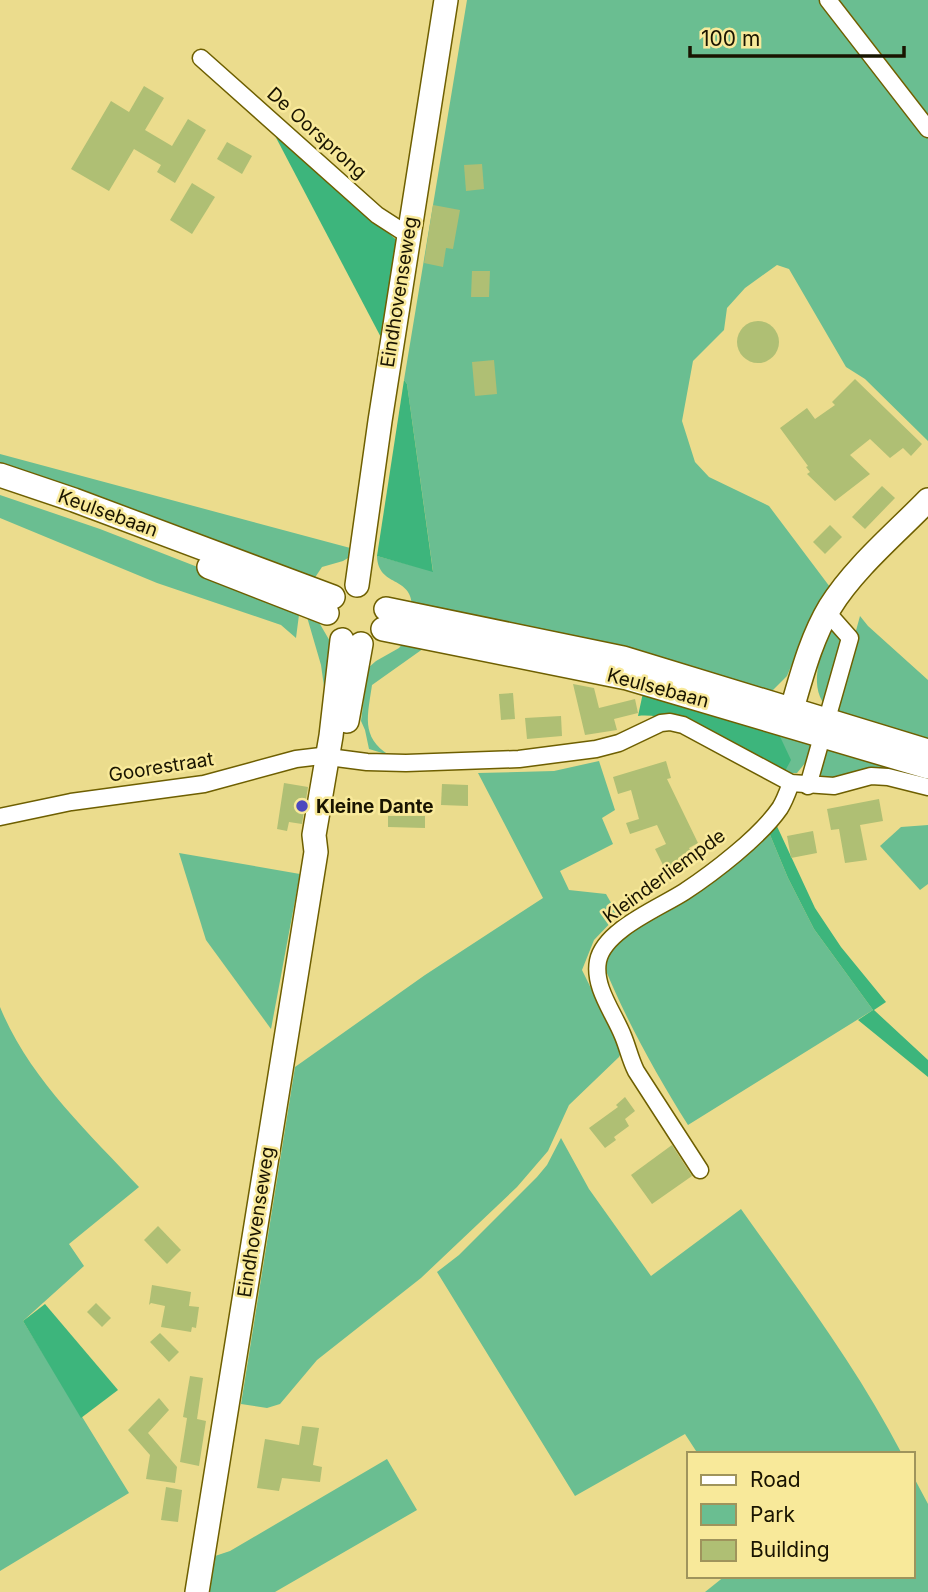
<svg xmlns="http://www.w3.org/2000/svg" width="928" height="1592" viewBox="0 0 928 1592" font-family="Inter,sans-serif">
  <style>
    .green { fill: #6abe91 }
    .forest { fill: #3db57c }
    .building { fill: #afbf74 }
    .lines { fill: none; stroke-linecap: round; stroke-linejoin: round }
    .street-casing { stroke: #6e5f01; stroke-width: 19 }
    .secondary-casing { stroke: #6e5f01; stroke-width: 26 }
    .street { stroke: #fff; stroke-width: 16 }
    .secondary { stroke: #fff; stroke-width: 23 }
    .poi-dot { fill: #4d49bf; stroke: #f8e99a; stroke-width: 2.5 }
    .labels { text-anchor: middle; dominant-baseline: central; stroke-width: 5; stroke-linejoin: round; paint-order: stroke }
    .street-label { font-size: 19px; fill: #191400; stroke: #f8e99a }
    .poi-label { font-size: 19px; font-weight: bold; fill: #191400; stroke: #f8e99a; text-anchor: start }
  </style>
  <rect width="100%" height="100%" fill="#ebdc8d"/>
  <!-- green -->
  <g class="green">
    <path d="M 467,0 L 822,0 L 928,138 L 928,441 L 865,379 L 846,367 L 789,269 L 777,265 L 745,288 L 727,308 L 724,330 L 693,361 L 682,421 L 695,462 L 709,477 L 769,506 L 833,591 L 808,626 L 787,676 L 771,692 L 412,610 C 414,574 378,589 377,556 L 433,571 L 407,384 L 404,380 Z"/>
    <polygon points="839,0 928,0 928,114 852,16"/>
    <polygon points="0,454 354,549 353,555 343,561 322,567 312,582 0,472"/>
    <polygon points="0,495 100,529 300,607 296,638 281,625 157,583 0,518"/>
    <polygon points="860,616 868,626 928,680 928,741 834,711"/>
    <polygon points="307,617 317,619 331,643 327,708 321,665"/>
    <path d="M 831,626 L 841,642 L 825,705 C 808,684 822,649 831,626 Z"/>
    <path d="M 434,641 L 372,685 C 368,714 360,737 389,755 L 369,749 L 365,730 L 361,721 L 368,668 L 376,661 L 399,648 L 404,642 Z"/>
    <polygon points="776,728 813,739 806,762 797,773 784,773"/>
    <polygon points="822,742 928,773 928,782 823,778 818,772"/>
    <polygon points="599,761 615,810 602,818 613,844 560,871 569,890 606,894 618,915 594,940 582,970 622,1051 619,1057 569,1105 548,1151 517,1187 421,1278 317,1360 280,1404 267,1408 241,1404 295,1067 425,975 543,898 478,773 554,771"/>
    <polygon points="928,825 928,884 920,890 880,846 901,827"/>
    <path d="M 768,830 L 788,878 L 814,929 L 873,1010 L 688,1125 C 656,1074 627,1022 604,966 L 611,949 L 626,932 Z"/>
    <polygon points="179,853 300,874 271,1029 206,940"/>
    <path d="M 0,1007 C 29,1078 88,1132 139,1187 L 69,1244 L 84,1266 L 23,1321 L 129,1493 L 0,1571 Z"/>
    <path d="M 561,1138 L 589,1189 L 651,1276 L 741,1209 C 799,1291 855,1364 902,1454 L 698,1454 L 685,1434 L 575,1496 L 437,1272 L 459,1255 L 537,1177 L 547,1165 Z"/>
    <polygon points="387,1459 417,1510 275,1592 209,1592 215,1556 230,1551"/>
    <polygon points="912,1474 928,1504 928,1592 705,1592 725,1576 912,1576"/>
  </g>
  <!-- forest -->
  <g class="forest">
    <polygon points="272,130 401,244 385,345"/>
    <polygon points="404,380 407,384 433,572 377,556"/>
    <path d="M 644,688 L 776,728 L 791,760 L 784,773 C 747,754 679,711 638,716 Z"/>
    <polygon points="775,822 815,908 841,947 886,1002 874,1010 928,1060 928,1077 858,1020 873,1010 814,929 788,878 768,830"/>
    <polygon points="45,1304 118,1390 81,1418 23,1321"/>
  </g>
  <!-- building -->
  <g class="building">
    <polygon points="144,86 164,98 145,130 172,146 188,119 206,130 175,183 157,172 161,165 134,149 109,191 71,169 111,101 129,112"/>
    <polygon points="227,142 252,156 242,174 217,159"/>
    <polygon points="482,164 484,189 466,191 464,165"/>
    <polygon points="192,183 215,197 192,234 170,220"/>
    <polygon points="433,205 460,210 453,249 446,248 443,267 424,263"/>
    <polygon points="472,271 490,271 489,297 471,297"/>
    <circle cx="758" cy="342" r="21"/>
    <polygon points="494,360 497,394 475,396 472,362"/>
    <polygon points="855,379 922,444 911,456 903,448 890,458 870,439 850,455 870,474 835,501 807,474 810,472 806,467 808,466 780,428 807,408 815,419 835,405 832,402"/>
    <polygon points="882,486 895,498 865,529 852,517"/>
    <polygon points="830,525 842,537 825,554 813,542"/>
    <polygon points="573,684 594,688 599,708 635,699 638,713 614,719 617,730 585,735"/>
    <polygon points="513,693 515,719 501,720 499,694"/>
    <polygon points="561,716 562,736 527,739 525,718"/>
    <polygon points="666,761 671,778 667,779 698,843 689,848 694,858 666,871 655,849 666,844 657,825 630,834 626,823 639,819 631,790 618,794 613,777"/>
    <polygon points="284,783 308,787 302,824 289,822 287,831 277,829"/>
    <polygon points="442,784 468,785 468,806 441,805"/>
    <polygon points="879,799 883,821 860,825 867,860 845,863 839,829 831,830 827,809"/>
    <polygon points="388,816 425,816 425,828 388,827"/>
    <polygon points="813,831 817,853 791,858 787,836"/>
    <polygon points="625,1097 635,1111 625,1119 629,1126 614,1137 616,1140 605,1148 589,1128 618,1107 616,1105"/>
    <polygon points="672,1145 692,1176 652,1204 631,1175"/>
    <polygon points="158,1226 181,1250 167,1264 144,1240"/>
    <polygon points="152,1285 191,1292 189,1306 199,1307 196,1328 192,1327 191,1332 161,1327 165,1306 151,1303 149,1305"/>
    <polygon points="96,1303 111,1318 102,1327 87,1312"/>
    <polygon points="160,1333 179,1352 169,1362 150,1342"/>
    <polygon points="190,1376 203,1378 197,1419 206,1421 199,1466 180,1462 187,1418 183,1417"/>
    <polygon points="159,1398 169,1410 148,1433 177,1467 175,1483 146,1479 150,1455 128,1430"/>
    <polygon points="302,1426 319,1428 313,1465 322,1467 320,1482 282,1478 279,1491 257,1488 265,1439 299,1445"/>
    <polygon points="166,1487 182,1490 178,1522 161,1520"/>
  </g>
  <g class="lines">
    <!-- street casing -->
    <g class="street-casing">
      <g id="street">
        <polyline points="828,0 928,129"/>
        <polyline points="201,58 377,215 408,235"/>
        <polyline points="808,786 850,638 827,612"/>
        <polyline points="0,817 71,802 204,784 296,759 321,756 367,762 406,763 519,759 596,749 619,743 661,723 670,722 683,725 791,783 834,786 871,776 888,777 928,787"/>
        <path d="M 700,1170 L 636,1071 C 630,1059 628,1048 623,1036 C 614,1013 593,987 598,961 C 604,930 659,908 684,892 C 713,873 760,837 780,808 C 785,800 788,791 791,783"/>
      </g>
    </g>
    <!-- secondary casing -->
    <g class="secondary-casing">
      <g id="secondary">
        <polyline points="0,475 74,500 333,597"/>
        <polyline points="209,567 327,613"/>
        <polyline points="357,585 380,421 446,0"/>
        <polyline points="386,609 623,658 928,751"/>
        <polyline points="383,629 627,678 928,767"/>
        <polyline points="347,721 361,644"/>
        <path d="M 788,722 C 800,683 809,642 830,607 C 854,568 896,533 928,500"/>
        <polyline points="197,1592 316,852 314,835 331,736 342,640"/>
      </g>
    </g>
    <!-- street -->
    <use href="#street" class="street"/>
    <!-- secondary -->
    <use href="#secondary" class="secondary"/>
  </g>
  <!-- markers -->
  <circle class="poi-dot" cx="302" cy="806" r="7"/>
  <g class="labels">
    <!-- street labels -->
    <g class="street-label">
      <text transform="translate(317 133) rotate(42)">De Oorsprong</text>
      <text transform="translate(399 292) rotate(-81)">Eindhovenseweg</text>
      <text transform="translate(108 513) rotate(20)">Keulsebaan</text>
      <text transform="translate(658 688) rotate(15)">Keulsebaan</text>
      <text transform="translate(161 767) rotate(-9)">Goorestraat</text>
      <text transform="translate(664 876) rotate(-36)">Kleinderliempde</text>
      <text transform="translate(256 1222) rotate(-81)">Eindhovenseweg</text>
    </g>
    <!-- poi labels -->
    <g class="poi-label">
      <text x="316" y="806">Kleine Dante</text>
    </g>
  </g>
  <!-- legend -->
  <rect x="687" y="1452" width="228" height="126" fill="#f8e99a" stroke="#9f945c" stroke-width="2"/>
  <rect x="701" y="1475" width="35" height="10" fill="#ffffff" stroke="#9f945c" stroke-width="2"/>
  <text x="750" y="1487" font-size="21" fill="#191400">Road</text>
  <rect x="701" y="1504" width="35" height="21" fill="#6abe91" stroke="#9f945c" stroke-width="2"/>
  <text x="750" y="1522" font-size="21" fill="#191400">Park</text>
  <rect x="701" y="1540" width="35" height="21" fill="#afbf74" stroke="#9f945c" stroke-width="2"/>
  <text x="750" y="1557" font-size="21" fill="#191400">Building</text>
  <!-- scale -->
  <path d="M690 46v10h214v-10" fill="none" stroke="#191400" stroke-width="3.5"/>
  <text x="701" y="46" font-size="21" fill="#191400" stroke="#f8e99a" stroke-width="5" paint-order="stroke">100 m</text>
</svg>
